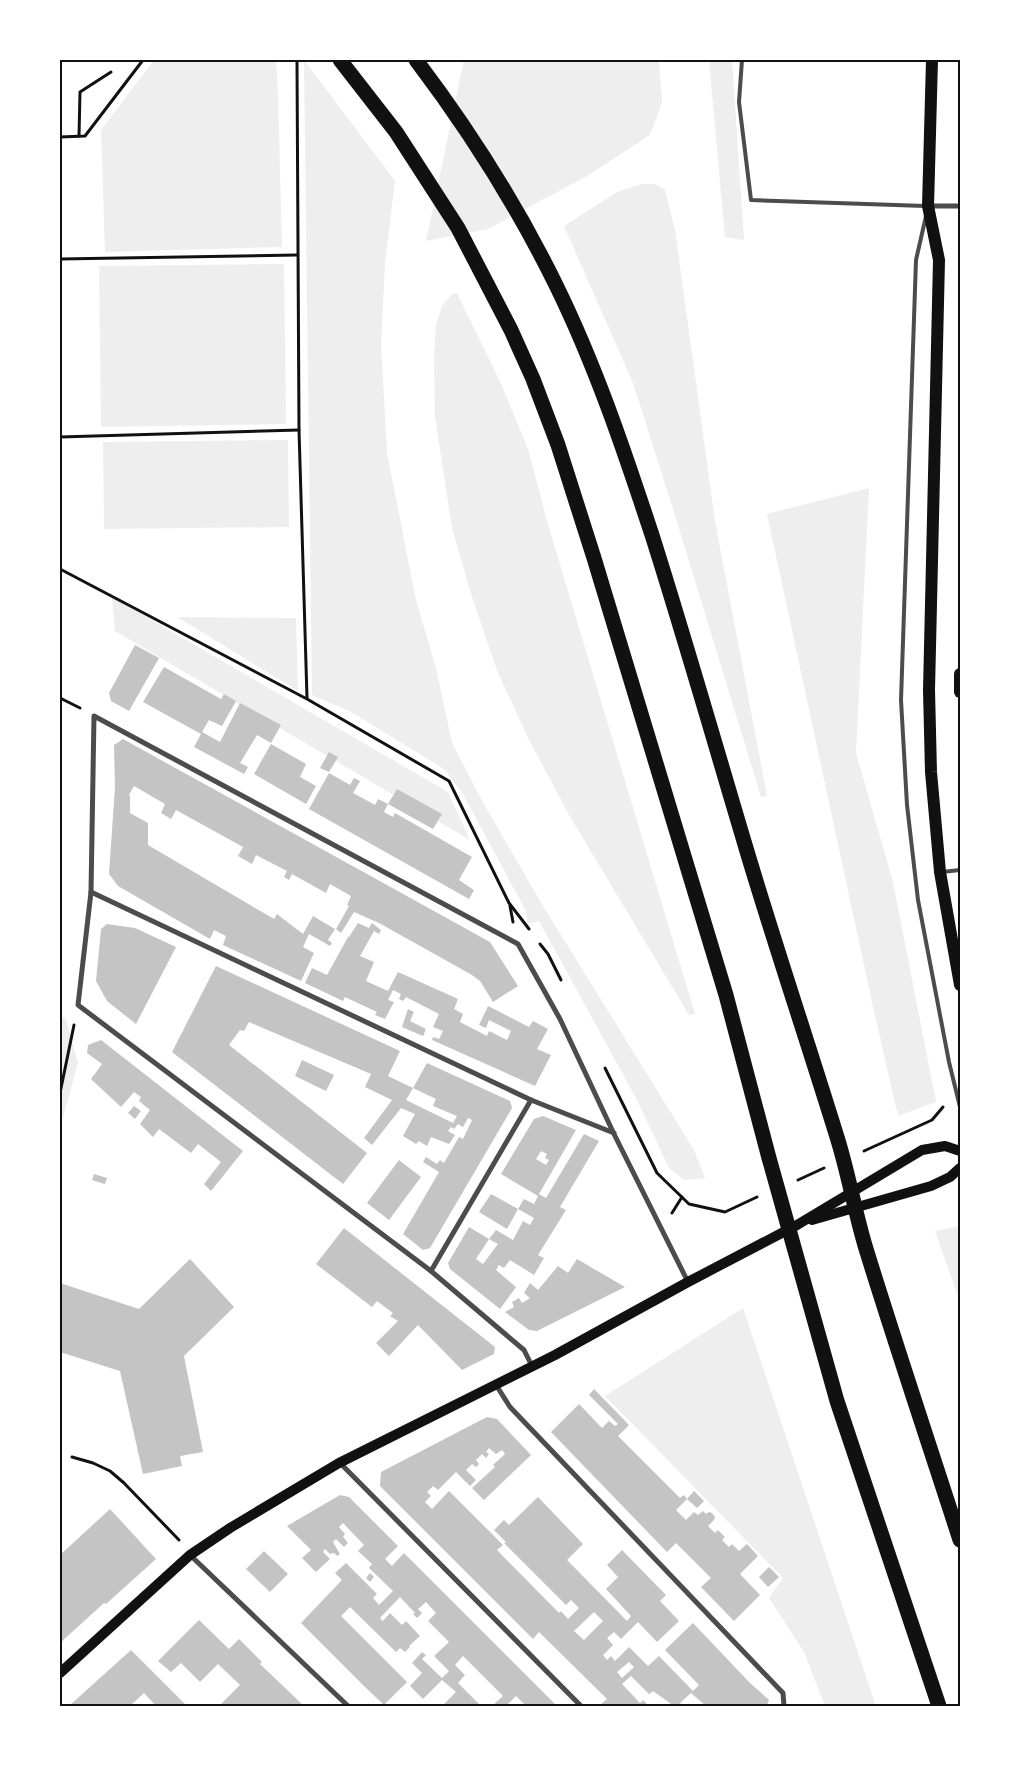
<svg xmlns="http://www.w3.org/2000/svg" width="1020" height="1766" viewBox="0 0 1020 1766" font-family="'Times New Roman',serif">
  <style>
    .green { fill: #eee }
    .building { fill: #c4c4c4; fill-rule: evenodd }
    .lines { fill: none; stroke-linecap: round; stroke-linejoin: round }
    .path { stroke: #111; stroke-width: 3 }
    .service { stroke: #4c4c4c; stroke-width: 4 }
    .minor { stroke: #4c4c4c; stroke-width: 5 }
    .secondary { stroke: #111; stroke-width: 10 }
    .primary { stroke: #111; stroke-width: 12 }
    .motorway { stroke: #111; stroke-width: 15 }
    .neatline { fill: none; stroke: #111; stroke-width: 2 }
  </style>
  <rect width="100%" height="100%" fill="#fff"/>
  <!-- green -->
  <g class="green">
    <polygon points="154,60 276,60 278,93 282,247 105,252 101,130"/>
    <polygon points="304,60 395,181 385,263 381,344 387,453 416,600 436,668 452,743 480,797 540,901 694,1150 705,1178 684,1180 669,1168 637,1100 539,921 527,924 527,913 463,794 444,769 351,712 312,695"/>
    <polygon points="464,60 659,60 662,103 650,135 587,176 488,229 426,241"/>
    <polygon points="709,60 732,60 744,240 725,237"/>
    <polygon points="642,184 655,184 665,190 675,230 715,521 767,796 761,797 674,512 633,383 564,226 617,192"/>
    <polygon points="284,264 286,424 101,427 99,266"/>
    <polygon points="457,293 502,386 528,449 547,521 695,1014 689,1015 569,815 529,740 498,673 471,594 452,528 435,417 434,358 436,324 442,306 452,294"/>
    <polygon points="288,440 289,527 104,529 103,442"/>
    <polygon points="869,488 856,753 893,882 936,1102 898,1116 873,1007 767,514"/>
    <polygon points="112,597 448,792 470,840 115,631"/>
    <polygon points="177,617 296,618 298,691"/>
    <polygon points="60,1016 66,1019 78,1063 60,1128"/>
    <polygon points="960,1226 960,1302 935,1231"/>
    <polygon points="743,1308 876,1706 825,1706 804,1652 769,1598 783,1578 605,1396"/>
  </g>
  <!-- building -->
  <g class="building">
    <polygon points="135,645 159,658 129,711 111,701 109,693"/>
    <polygon points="164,667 221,699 224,694 236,701 222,726 209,720 202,732 220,742 240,703 281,725 271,743 257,735 240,763 248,767 244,774 194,747 201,734 143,702"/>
    <polygon points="123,739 490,942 518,986 493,1002 480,981 472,975 379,923 354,912 341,933 336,929 349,906 347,905 351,896 330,884 326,893 292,874 289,880 284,877 287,871 256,855 252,864 238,856 243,847 176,810 171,819 161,813 165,804 134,786 129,795 130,796 130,813 148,823 148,845 274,919 277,914 303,934 313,916 335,929 328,940 332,943 330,946 309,934 303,947 314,953 301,981 223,945 226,936 214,930 210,939 118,886 109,874 115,787 114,745"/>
    <polygon points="271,744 306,764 300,777 316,786 306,804 254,774"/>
    <polygon points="329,752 338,757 329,772 320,768"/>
    <polygon points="329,773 350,785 354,778 360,781 353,793 375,805 378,799 388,804 397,789 442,814 433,829 388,804 384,812 393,817 395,813 472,857 459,880 474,890 469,899 309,809"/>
    <polygon points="358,923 369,928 372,923 381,930 379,934 374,931 360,956 374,962 366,981 388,991 398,972 458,999 454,1009 463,1014 460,1022 487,1036 489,1031 507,1040 511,1031 489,1020 486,1028 479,1025 488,1006 529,1027 533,1021 548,1029 537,1049 551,1055 535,1086 432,1040 433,1037 439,1039 443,1031 433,1027 439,1014 406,997 403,1001 399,999 401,994 393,990 388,1000 394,1002 385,1019 375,1015 377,1012 345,997 343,1001 305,983 312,968 327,975 348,937 349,937"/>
    <polygon points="107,924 135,928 176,947 136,1024 107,1001 96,981 101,929"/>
    <polygon points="216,966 400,1051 388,1076 413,1088 406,1100 453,1123 457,1116 433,1106 436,1099 413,1088 427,1063 510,1101 512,1108 430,1248 423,1250 403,1234 439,1172 423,1162 426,1157 437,1164 440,1160 444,1163 459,1137 463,1139 472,1120 468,1118 463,1127 458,1124 454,1129 451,1127 448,1131 455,1135 449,1144 431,1137 427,1146 419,1141 416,1144 403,1136 415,1114 401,1108 372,1145 364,1138 392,1100 365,1087 371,1074 249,1022 244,1031 240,1030 229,1045 367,1153 343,1184 172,1052"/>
    <polygon points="408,1009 414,1012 410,1021 426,1029 423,1036 402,1027"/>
    <polygon points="101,1040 243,1151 211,1191 204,1184 221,1162 198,1144 191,1153 159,1129 153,1137 140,1124 150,1110 139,1101 141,1097 134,1092 121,1107 91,1079 102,1064 87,1053 88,1045"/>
    <polygon points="302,1060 334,1075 326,1091 295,1076"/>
    <polygon points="134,1106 141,1111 135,1119 128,1113"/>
    <path d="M 543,1116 L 576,1130 L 539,1194 L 546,1198 L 584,1134 L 599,1141 L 560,1207 L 566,1210 L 538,1255 L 544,1258 L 534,1275 L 510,1260 L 504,1268 L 499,1265 L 496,1270 L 516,1287 L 500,1309 L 450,1269 L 448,1263 L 469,1227 L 489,1239 L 496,1230 L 513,1240 L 523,1221 L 530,1225 L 534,1218 L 518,1209 L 507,1229 L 479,1212 L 491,1194 L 518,1209 L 524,1199 L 534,1204 L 538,1196 L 501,1174 L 534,1119 ZM 541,1151 L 547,1154 L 545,1158 L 549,1160 L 546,1165 L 536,1159 ZM 489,1239 L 498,1244 L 483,1264 L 476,1259 Z"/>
    <polygon points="399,1160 421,1177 389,1220 367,1203"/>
    <polygon points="94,1174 107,1178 105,1184 92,1180"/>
    <polygon points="344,1228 495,1347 494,1354 462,1370 418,1325 389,1356 376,1343 398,1321 390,1316 393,1313 377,1301 372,1307 316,1264"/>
    <polygon points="190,1259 234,1307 184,1356 203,1452 180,1456 182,1466 143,1474 120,1371 60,1352 60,1283 139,1309"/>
    <polygon points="577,1259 625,1287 537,1331 529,1330 505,1312 514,1307 512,1302 519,1298 522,1303 530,1298 524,1293 530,1283 538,1290 558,1266 568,1273"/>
    <polygon points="594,1389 629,1425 618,1436 680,1498 684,1495 687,1499 676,1510 686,1520 694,1512 698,1515 703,1511 706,1514 709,1512 712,1513 715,1517 714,1520 708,1526 715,1533 718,1530 725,1537 722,1540 729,1547 732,1544 739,1551 747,1544 758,1556 740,1574 760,1595 734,1621 701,1587 711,1578 676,1543 667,1552 551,1432 579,1404 602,1428 609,1421 615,1426 618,1424 589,1395"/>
    <path d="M 487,1417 L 497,1419 L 531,1455 L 484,1500 L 472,1488 L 495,1467 L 493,1465 L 505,1454 L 502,1450 L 496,1454 L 489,1448 L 486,1452 L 489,1454 L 486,1458 L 482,1454 L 476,1460 L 479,1464 L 476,1467 L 472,1464 L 466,1470 L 476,1480 L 470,1486 L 456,1472 L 438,1490 L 433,1486 L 427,1492 L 431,1496 L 425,1502 L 432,1509 L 449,1491 L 503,1545 L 497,1550 L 559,1613 L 561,1611 L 568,1619 L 579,1608 L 571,1600 L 566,1605 L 504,1543 L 506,1542 L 494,1530 L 504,1520 L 509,1525 L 538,1497 L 583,1544 L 567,1560 L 627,1621 L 631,1616 L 606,1589 L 618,1577 L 607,1565 L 622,1550 L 666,1595 L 660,1601 L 679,1621 L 657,1642 L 638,1622 L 621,1639 L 614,1632 L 607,1638 L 613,1645 L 603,1655 L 607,1660 L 611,1656 L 615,1661 L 629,1647 L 648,1666 L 659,1656 L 693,1691 L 699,1685 L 665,1650 L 693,1623 L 749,1682 L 769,1700 L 767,1706 L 706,1706 L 691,1693 L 680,1703 L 683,1706 L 674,1706 L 653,1691 L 649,1694 L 631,1676 L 622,1684 L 640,1703 L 643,1700 L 649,1706 L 599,1706 L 607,1699 L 539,1632 L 533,1639 L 380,1486 L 381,1472 ZM 594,1612 L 603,1621 L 584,1640 L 574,1631 ZM 629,1662 L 634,1667 L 622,1678 L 617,1672 Z"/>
    <polygon points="694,1491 704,1501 697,1508 687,1499"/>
    <polygon points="340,1495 349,1497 398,1546 385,1559 392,1566 404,1553 557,1706 526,1706 516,1696 506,1706 492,1706 503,1696 463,1656 455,1665 465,1675 458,1683 481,1706 442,1706 456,1692 442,1680 423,1699 410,1686 422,1673 412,1663 422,1652 426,1655 422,1659 442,1678 449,1671 434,1656 449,1642 428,1621 436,1613 426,1602 418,1609 422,1613 417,1618 413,1614 415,1613 400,1597 380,1618 383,1621 390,1613 402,1625 406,1621 420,1636 409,1646 410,1647 405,1652 400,1648 396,1652 350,1607 341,1616 407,1682 384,1705 364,1686 301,1623 342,1580 335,1573 346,1563 377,1594 373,1598 379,1605 393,1591 369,1568 372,1564 358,1551 364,1545 343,1523 339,1527 345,1534 343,1537 348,1543 344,1547 336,1539 333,1542 340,1554 337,1556 334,1553 330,1554 325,1549 323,1552 330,1559 316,1572 302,1558 311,1550 287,1526"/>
    <polygon points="110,1509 156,1559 106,1604 104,1603 60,1643 60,1555"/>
    <polygon points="264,1551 288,1574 270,1592 246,1569"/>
    <polygon points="769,1567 779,1577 768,1587 759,1577"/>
    <polygon points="370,1573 374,1577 370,1582 366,1578"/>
    <polygon points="199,1620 229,1649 239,1639 262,1662 260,1664 304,1706 219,1706 240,1685 218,1664 200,1682 181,1663 171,1672 158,1661"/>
    <polygon points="131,1650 187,1706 156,1706 144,1693 130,1706 69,1706"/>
  </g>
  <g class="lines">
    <!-- path -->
    <g class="path">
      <polyline points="297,62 299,430 307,698"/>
      <polyline points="79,136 80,92 111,72"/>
      <polyline points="60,137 85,136 143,60"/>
      <polyline points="60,259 297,255"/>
      <polyline points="60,437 299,430"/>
      <polyline points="60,569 307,699 449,781 509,903 529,929"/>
      <polyline points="60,698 80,708"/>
      <polyline points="510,906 513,922"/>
      <polyline points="540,944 548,954 561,980"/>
      <polyline points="605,1068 657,1173 689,1204 725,1212 757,1197"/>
      <polyline points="60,1093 74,1025"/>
      <polyline points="864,1151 932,1120 943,1107"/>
      <polyline points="798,1180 824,1168"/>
      <polyline points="672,1213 682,1197"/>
      <polyline points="72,1457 93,1463 110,1471 124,1483 179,1540"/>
    </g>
    <!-- service -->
    <g class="service">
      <polyline points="742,60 739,102 751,200 925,206"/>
      <polyline points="926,216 916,260 901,700 907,805 918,900 949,1062 960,1107"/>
      <polyline points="942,872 960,870"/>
    </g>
    <!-- minor -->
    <g class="minor">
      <polyline points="928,206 960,206"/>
      <polyline points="91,892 531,1100 614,1133"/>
      <polyline points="431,1271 531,1100"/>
      <polyline points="532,1366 524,1350 431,1271 78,1005 91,892 94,716 518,944 560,1019 614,1134 688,1282"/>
      <polyline points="496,1385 510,1407 783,1693 784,1706"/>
      <polyline points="340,1463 581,1706"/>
      <polyline points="190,1555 348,1706"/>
    </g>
    <!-- secondary -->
    <g class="secondary">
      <polyline points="812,1220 931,1186 950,1177 960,1168"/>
      <polyline points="60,1673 190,1555 230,1528 339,1463 555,1355 688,1282 797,1225 922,1150 945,1146 960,1151"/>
    </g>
    <!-- primary -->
    <g class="primary">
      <polyline points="932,60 928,206 939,260 929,690 931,772 940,872 960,985"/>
      <polyline points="960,674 960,692"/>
    </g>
    <!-- motorway -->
    <g class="motorway">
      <polyline points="340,60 396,132 458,228 511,330 533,379 558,445 594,558 726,995 769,1158 837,1401 939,1706"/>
      <path d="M 416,60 C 469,130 516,204 555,283 C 595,364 624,450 652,535 C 685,639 715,744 746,848 C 775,945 807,1040 837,1137 C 849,1175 855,1214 867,1252 C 897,1349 929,1444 960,1540"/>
    </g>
  </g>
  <!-- border -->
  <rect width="1020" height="1766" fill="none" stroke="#ffffff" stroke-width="122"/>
  <rect x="61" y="61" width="898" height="1644" class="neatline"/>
</svg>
